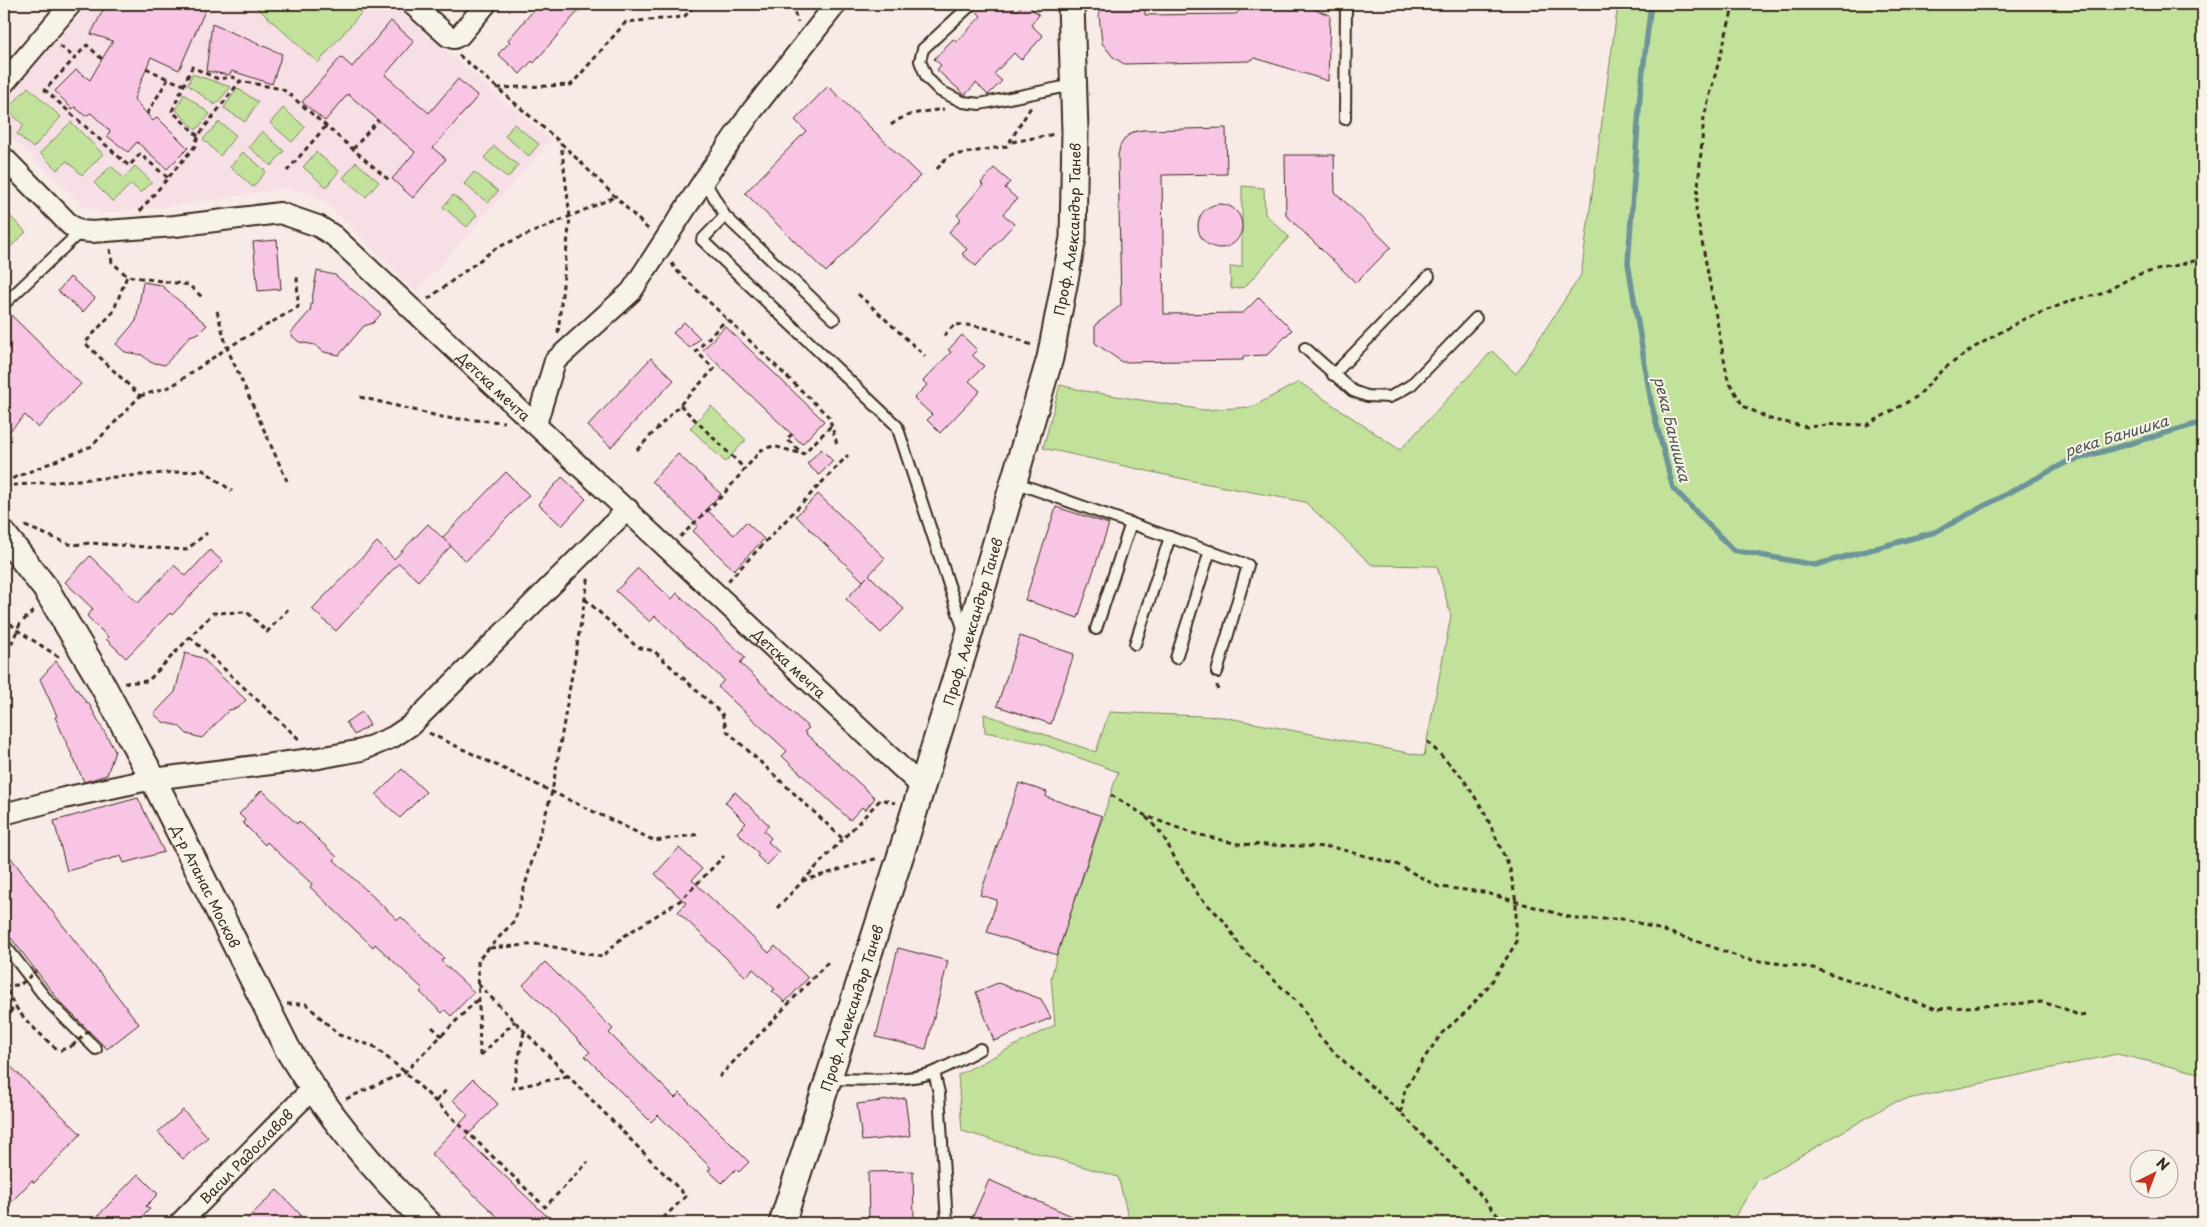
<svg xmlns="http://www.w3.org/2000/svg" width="2207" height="1227" viewBox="0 0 2207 1227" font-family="'Playpen Sans',sans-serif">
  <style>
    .built { fill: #f7dfe6 }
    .green { fill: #c2e29b; stroke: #7e865c }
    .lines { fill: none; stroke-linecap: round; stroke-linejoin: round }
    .stream { stroke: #6d9599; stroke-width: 5.5 }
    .building { fill: #f8c5e4; stroke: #3b2a1e }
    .service-casing { stroke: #3b2a1e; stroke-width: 14 }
    .minor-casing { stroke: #3b2a1e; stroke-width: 24 }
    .tertiary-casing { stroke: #3b2a1e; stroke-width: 29 }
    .path { stroke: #3b2a1e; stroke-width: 3; stroke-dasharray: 5 4; stroke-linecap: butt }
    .service { stroke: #f7f3e8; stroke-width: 10 }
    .minor { stroke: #f7f3e8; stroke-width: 20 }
    .tertiary { stroke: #f7f3e8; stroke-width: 25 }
    .path-bridge { stroke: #3b2a1e; stroke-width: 3; stroke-dasharray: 5 4; stroke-linecap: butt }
    .labels { text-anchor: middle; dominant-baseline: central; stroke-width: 4; stroke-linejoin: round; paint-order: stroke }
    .street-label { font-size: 14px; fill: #3b2a1e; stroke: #f7f3e8 }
    .water-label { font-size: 15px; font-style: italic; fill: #505751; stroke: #f7f3e8 }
  </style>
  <rect width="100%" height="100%" fill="#f7eae7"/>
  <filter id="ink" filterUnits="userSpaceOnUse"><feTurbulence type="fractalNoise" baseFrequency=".02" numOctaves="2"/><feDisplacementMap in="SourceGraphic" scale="10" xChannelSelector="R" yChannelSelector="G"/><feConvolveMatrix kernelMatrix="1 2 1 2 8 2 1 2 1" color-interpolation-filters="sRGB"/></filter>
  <g filter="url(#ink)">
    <!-- built -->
    <polygon class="built" points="89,4 253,4 318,63 369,4 394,4 495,94 551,140 417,292 325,202 306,192 286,188 193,203 104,213 85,207 4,131 4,102"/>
    <!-- green -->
    <g class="green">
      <polygon points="253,4 369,4 318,63"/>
      <polygon points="1618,4 2203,4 2203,1074 2117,1054 1894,1102 1757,1181 1731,1223 1130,1223 1118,1177 962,1131 958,1075 1055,1025 1051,978 1057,955 1118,772 1039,743 985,732 984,714 1096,752 1109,712 1223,717 1424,756 1451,616 1437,566 1372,565 1305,502 1193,481 1043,448 1060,385 1085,391 1204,410 1252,407 1299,382 1400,450 1492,351 1516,374 1581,275"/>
      <polygon points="192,74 231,87 215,105 188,85"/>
      <polygon points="28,87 61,117 33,148 17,134 24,125 7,110"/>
      <polygon points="237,88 258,102 245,122 224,108"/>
      <polygon points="184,94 210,114 196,130 176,110"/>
      <polygon points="283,108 305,127 292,142 270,123"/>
      <polygon points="71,122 103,154 82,175 67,161 57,170 40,153"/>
      <polygon points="219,122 236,135 220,156 203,139"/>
      <polygon points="514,124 539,144 529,156 505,136"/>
      <polygon points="262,131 284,151 271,166 249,147"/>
      <polygon points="494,146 518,165 508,178 484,158"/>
      <polygon points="243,152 266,171 253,187 230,167"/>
      <polygon points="316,152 339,171 326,187 303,167"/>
      <polygon points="356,162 379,182 366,197 343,178"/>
      <polygon points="111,166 124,178 135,166 152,182 141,193 131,184 113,202 94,183"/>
      <polygon points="474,172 498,191 488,203 464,184"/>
      <polygon points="1242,186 1264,188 1265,214 1289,237 1245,287 1231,289 1230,267 1242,267"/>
      <polygon points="453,195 477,215 467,227 443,207"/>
      <polygon points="4,210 26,232 4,253"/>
      <polygon points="711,406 746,440 725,462 690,428"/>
    </g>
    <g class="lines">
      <!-- stream -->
      <polyline class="stream" points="1651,4 1640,95 1628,263 1651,402 1673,488 1733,550 1815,565 1935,532 2067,462 2203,422"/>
    </g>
    <!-- building -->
    <g class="building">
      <polygon points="106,4 116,4 127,8 132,4 208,4 179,70 151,57 134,99 153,121 157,117 188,148 167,169 137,142 128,152 107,136 110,131 91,113 85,116 75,107 72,109 55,91 76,70 90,80 102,59 113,41 91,34"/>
      <polygon points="539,4 584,4 534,63 532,61 520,74 498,54 510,42 508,40"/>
      <polygon points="986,4 1008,4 1017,11 1023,4 1027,4 1039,15 1031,25 1043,36 1021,60 1014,53 994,74 1002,81 988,95 976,83 965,95 937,70 941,65 934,59 953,39 957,42 981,16 977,12"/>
      <polygon points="1098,4 1145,4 1145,15 1236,14 1246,4 1299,4 1330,15 1328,81 1255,58 1249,61 1124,64 1113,57 1102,43"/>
      <polygon points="391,21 414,41 385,75 429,113 458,79 478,96 433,148 446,159 413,198 392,179 415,152 348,94 325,121 302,102 341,57 352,67"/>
      <polygon points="212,24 282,54 272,84 232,71 229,75 206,71"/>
      <polygon points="828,86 920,176 826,272 745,193 806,131 795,120"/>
      <polygon points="1226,128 1227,174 1162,175 1164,314 1243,313 1259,297 1292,330 1267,355 1243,356 1243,360 1122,362 1095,343 1095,325 1121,305 1118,156 1120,146 1125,138 1133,132 1143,130"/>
      <polygon points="1285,155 1334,155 1335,192 1391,247 1356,283 1286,215"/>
      <polygon points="994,168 1010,182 1005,188 1017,199 1003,214 1014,224 976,266 962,254 967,249 949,232 961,219 957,215 983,185 981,183"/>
      <circle cx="1220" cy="226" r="22"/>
      <polygon points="277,240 281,289 258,291 253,242"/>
      <polygon points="317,271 335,275 381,314 373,323 364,326 339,355 324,352 315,345 299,342 290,334 310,311"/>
      <polygon points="70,277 95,298 83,312 58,291"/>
      <polygon points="143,282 161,285 207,325 199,333 190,336 165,365 150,362 142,355 125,352 116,344 136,321"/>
      <polygon points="6,310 81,384 38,428 25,415 4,437 4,311"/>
      <polygon points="684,322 700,338 690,348 673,333"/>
      <polygon points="725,326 824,421 802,444 703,350"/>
      <polygon points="962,335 977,350 972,355 984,366 969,381 980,391 940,433 927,420 932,415 914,398 927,385 923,381 951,352 948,350"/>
      <polygon points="651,358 674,380 611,447 588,426"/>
      <polygon points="821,449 833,461 819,475 807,464"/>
      <polygon points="678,454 721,494 706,509 734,535 746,522 764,539 734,570 693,531 698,526 652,481"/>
      <polygon points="506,472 529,495 466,561 442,538"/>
      <polygon points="562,477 586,499 562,526 538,504"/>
      <polygon points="818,494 885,558 869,575 904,609 881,633 846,599 867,577 863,581 796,516"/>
      <polygon points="1056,507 1109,524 1078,618 1025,600"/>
      <polygon points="428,524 451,546 418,581 399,563 336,631 312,609 377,542 394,559"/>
      <polygon points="210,550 223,562 172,615 170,613 126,658 106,639 108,637 87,616 93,609 65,582 90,556 138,603 174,565 186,576"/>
      <polygon points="638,568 672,599 677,593 745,657 740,663 809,728 804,732 875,798 865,810 862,807 850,820 782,756 787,751 718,687 724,680 655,616 650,622 616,591"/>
      <polygon points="1020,636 1074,654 1051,724 997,706"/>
      <polygon points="185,653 202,658 246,700 238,708 229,710 202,738 187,734 179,726 163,722 154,714 175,692"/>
      <polygon points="56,661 87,703 88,702 115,751 107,775 84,782 55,717 57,716 40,679"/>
      <polygon points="362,712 370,725 354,735 346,722"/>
      <polygon points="402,769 426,792 400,818 376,795"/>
      <polygon points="1019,783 1047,792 1046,797 1102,816 1057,955 987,932 997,900 980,895"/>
      <polygon points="262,790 297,824 299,821 337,857 334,860 398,920 401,917 444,958 441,961 474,992 451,1016 445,1010 442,1013 420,992 423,989 375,944 373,947 310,887 312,884 267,842 265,845 243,823 245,820 239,814"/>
      <polygon points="735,792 769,825 764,831 771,838 768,842 779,852 767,865 757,856 759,854 737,832 746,823 725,802"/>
      <polygon points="138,798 164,852 124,863 121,856 67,871 54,821"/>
      <polygon points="679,848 702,869 692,880 769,953 775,946 808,978 785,1002 772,991 775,989 753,969 746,977 678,912 686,903 655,874"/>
      <polygon points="4,849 139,1024 107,1049 60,1002 11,938 9,939 4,937"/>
      <polygon points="898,948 948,961 926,1049 876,1037"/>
      <polygon points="545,962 613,1029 609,1033 675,1098 680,1093 749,1162 739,1172 736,1169 722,1183 708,1170 711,1168 658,1115 651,1122 585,1056 590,1052 523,985"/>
      <polygon points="998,983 1041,999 1051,1018 994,1041 976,992"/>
      <polygon points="4,1060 81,1134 34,1183 32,1180 4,1210"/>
      <polygon points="473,1079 498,1104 465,1138 554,1223 504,1223 431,1154 468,1115 453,1100"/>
      <polygon points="905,1098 910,1136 862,1141 857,1104"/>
      <polygon points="183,1110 208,1137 183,1159 158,1132"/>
      <polygon points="913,1171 914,1223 869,1223 868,1172"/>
      <polygon points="138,1174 158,1194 146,1206 150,1209 136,1223 91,1223"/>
      <polygon points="989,1180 1088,1223 970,1223"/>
      <polygon points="277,1190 301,1215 292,1223 243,1223"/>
    </g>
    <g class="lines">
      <!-- service casing -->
      <g class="service-casing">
        <g id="service">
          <polyline points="972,4 923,49 920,61 927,78 940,91 963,102 980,104 1073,85"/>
          <polyline points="1345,119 1346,4"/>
          <polyline points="704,180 725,216 702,240 897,426 964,631"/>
          <polyline points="725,216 834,319"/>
          <polyline points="4,304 81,231"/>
          <polyline points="1305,348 1353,391 1367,396 1390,397 1411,385 1476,318"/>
          <polyline points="1333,375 1429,276"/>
          <polyline points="1014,482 1248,565 1217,672"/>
          <polyline points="1096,629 1131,523"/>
          <polyline points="1135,644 1170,537"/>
          <polyline points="1176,658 1210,551"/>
          <polyline points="4,944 48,1001 96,1049"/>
          <polyline points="934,1072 939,1093 947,1223"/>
          <path d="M 829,1079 C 857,1079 910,1082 934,1072 C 950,1066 965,1057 980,1049"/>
        </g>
      </g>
      <!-- minor casing -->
      <g class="minor-casing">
        <g id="minor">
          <polyline points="412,4 448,36 454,38 460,35 486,4"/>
          <polyline points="4,83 71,4"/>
          <path id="s1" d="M 4,158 L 70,225 L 81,231 L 92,232 L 175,226 L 280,213 L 318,226 L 334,236 L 921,786"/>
          <polyline points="536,424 555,361 631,292 704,180 752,111 836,4"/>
          <polyline points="4,814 64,798 153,779 319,758 362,750 393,737 411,725 628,509"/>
          <path id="s2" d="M 180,1223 L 312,1089"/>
        </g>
      </g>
      <!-- tertiary casing -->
      <g class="tertiary-casing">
        <g id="tertiary">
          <path id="s3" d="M 4,535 L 46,589 L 96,673 L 153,779 L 287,1048 C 326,1113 374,1171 428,1223"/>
          <path id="s4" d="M 782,1223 L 902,851 L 967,641 L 1050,358 L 1073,238 L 1075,131 L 1071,4"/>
        </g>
      </g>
      <!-- path -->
      <g class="path">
        <polyline points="791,4 798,22"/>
        <polyline points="1734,4 1704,117 1696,210 1728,380 1743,406 1770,419 1807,427 1838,424 1867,425 1918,396 1942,370 1975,347 2022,320 2076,299 2101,294 2136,275 2203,259"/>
        <polyline points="60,46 75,58"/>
        <polyline points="459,55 560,142 649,230"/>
        <polyline points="102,59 87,45 45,90 129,166 140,154 168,178"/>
        <polyline points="146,68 168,79"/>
        <polyline points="497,88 571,85 626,22 684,17 696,4"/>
        <polyline points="147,114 168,79 184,85"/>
        <path d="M 891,125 C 907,112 925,112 944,109"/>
        <polyline points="198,136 172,111 192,67 218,79 233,77 240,81"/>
        <polyline points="1012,142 1055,134"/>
        <polyline points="353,149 378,120"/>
        <polyline points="937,169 948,156 1007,146 1031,107"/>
        <polyline points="287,171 326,126"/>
        <polyline points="140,211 195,146 198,136 240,81 282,89 289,94 390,181"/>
        <polyline points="110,249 112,262 127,276 189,285 203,298"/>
        <polyline points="672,263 675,269 829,417 837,444"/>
        <polyline points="858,294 925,356"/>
        <polyline points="428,299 496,248 617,196"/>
        <polyline points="217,311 227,348 287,481"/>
        <polyline points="558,333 570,217 561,143"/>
        <path d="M 944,336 L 954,325 C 980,323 1008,334 1031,345"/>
        <polyline points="140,396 172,386 227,348 298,307 297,276"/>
        <polyline points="360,397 446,418 504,422"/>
        <polyline points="680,405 745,469"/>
        <polyline points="792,434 787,439 803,454 832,425"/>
        <polyline points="637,450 714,369 696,351 727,319"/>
        <polyline points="4,482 92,446 140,396 85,343 113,312 127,276"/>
        <polyline points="4,486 203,470 232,491"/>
        <polyline points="25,526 72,545 90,543 186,550 207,533"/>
        <polyline points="680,537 722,496 761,450 773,446 803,454"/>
        <polyline points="728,581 848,455"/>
        <polyline points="585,599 637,647 654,651 722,714 727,731 842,838"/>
        <polyline points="4,617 17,630 62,659"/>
        <polyline points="190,637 301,741"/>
        <polyline points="4,661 20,624 35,609"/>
        <polyline points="124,683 148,681 213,613 247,612 267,632 288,609"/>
        <polyline points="1217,685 1218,693"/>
        <polyline points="429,733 655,841 700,834"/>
        <polyline points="1111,795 1146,816 1192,833 1238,844 1332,847 1396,864 1439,887 1483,892 1576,919 1626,919 1696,941 1745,959 1813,968 1937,1009 2041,1002 2063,1008 2080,1016 2087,1015"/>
        <polyline points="1146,817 1162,834 1178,864 1199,896 1224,921 1243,950 1302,1007 1318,1035 1336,1054 1401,1113 1477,1191 1504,1223"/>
        <polyline points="802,881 878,858"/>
        <polyline points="777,908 881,799 895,803"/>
        <polyline points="490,948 539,944 602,957 624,936 681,900 724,856"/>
        <path d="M 4,982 C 14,1013 31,1025 54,1047 L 61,1050 L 72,1046"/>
        <polyline points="478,984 686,1196 658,1223"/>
        <polyline points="4,986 18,985"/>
        <polyline points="287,1004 306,1004 339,1035 373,1046 405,1072 545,1207 588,1162"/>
        <polyline points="4,1020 14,1007"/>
        <polyline points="432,1027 442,1036"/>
        <polyline points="524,1032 513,1088 568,1076"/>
        <polyline points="481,1055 515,1021"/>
        <polyline points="480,1056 478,960 515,920 552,792 589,575"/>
        <polyline points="719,1077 830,960"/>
        <polyline points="346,1099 405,1072 478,999"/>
        <polyline points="436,1101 448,1088"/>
        <polyline points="1401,1113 1405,1089 1425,1057 1442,1033 1468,1010 1491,983 1516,943 1516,902 1510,869 1484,811 1462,777 1427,741"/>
      </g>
      <!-- service -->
      <use href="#service" class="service"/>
      <!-- minor -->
      <use href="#minor" class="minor"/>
      <!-- tertiary -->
      <use href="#tertiary" class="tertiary"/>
      <!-- path-bridge -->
      <g class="path-bridge">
        <polyline points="21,984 36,971"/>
        <polyline points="72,1046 89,1031"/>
      </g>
    </g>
  </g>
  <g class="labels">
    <!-- street labels -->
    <g class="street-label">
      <text stroke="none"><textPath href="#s4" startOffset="1036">Проф. Александър Танев</textPath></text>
      <text stroke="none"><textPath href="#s1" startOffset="585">Детска мечта</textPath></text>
      <text stroke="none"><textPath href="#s4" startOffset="631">Проф. Александър Танев</textPath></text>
      <text stroke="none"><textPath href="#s1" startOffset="990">Детска мечта</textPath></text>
      <text stroke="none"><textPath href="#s3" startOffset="406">Д-р Атанас Москов</textPath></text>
      <text stroke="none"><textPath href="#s4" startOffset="226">Проф. Александър Танев</textPath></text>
      <text stroke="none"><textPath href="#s2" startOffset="94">Васил Радославов</textPath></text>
    </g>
    <!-- water labels -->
    <g class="water-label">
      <text transform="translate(1673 429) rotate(76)">река Банишка</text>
      <text transform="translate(2116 435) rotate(-17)">река Банишка</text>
    </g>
  </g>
  <!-- margin -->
  <rect width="2207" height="1227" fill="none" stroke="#f7f3e8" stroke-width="20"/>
  <rect x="10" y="10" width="2187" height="1207" fill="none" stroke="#3b2a1e" stroke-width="2" filter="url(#ink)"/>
  <!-- north arrow -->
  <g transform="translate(2154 1174) rotate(42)"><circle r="24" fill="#f7f3e8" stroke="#aca397"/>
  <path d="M0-4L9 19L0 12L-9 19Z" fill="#c8321e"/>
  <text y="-8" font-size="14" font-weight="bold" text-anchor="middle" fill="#3b2a1e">N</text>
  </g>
</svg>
